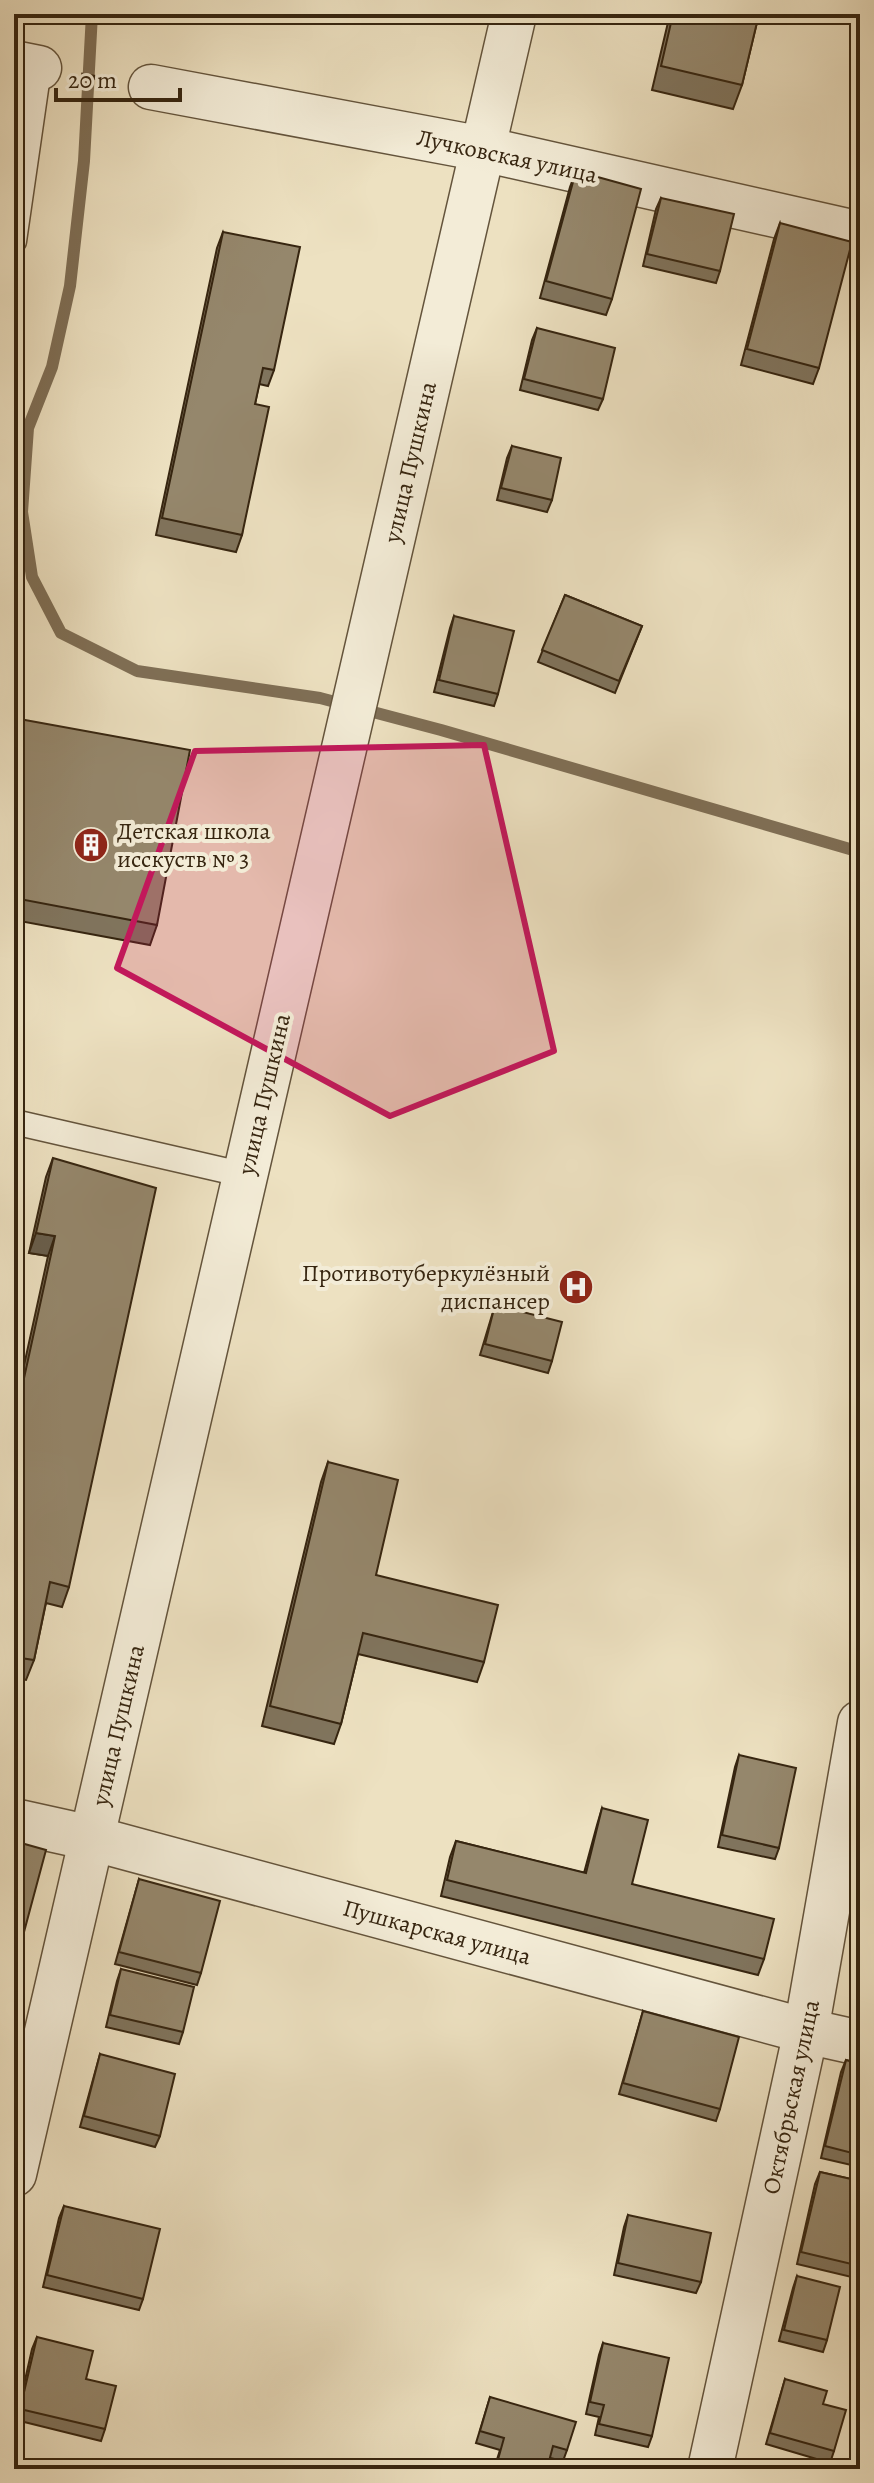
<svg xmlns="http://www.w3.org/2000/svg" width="874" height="2483" viewBox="0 0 874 2483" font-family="Alegreya,serif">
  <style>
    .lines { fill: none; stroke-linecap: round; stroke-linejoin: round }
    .stream { stroke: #7f6f56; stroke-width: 12 }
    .service-casing { stroke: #64543c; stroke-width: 27 }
    .minor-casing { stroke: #64543c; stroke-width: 47 }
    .tertiary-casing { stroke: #64543c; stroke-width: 47 }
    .path { stroke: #362510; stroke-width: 5; stroke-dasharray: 6 4; stroke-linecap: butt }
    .service { stroke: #f3ecd7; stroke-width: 24 }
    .minor { stroke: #f3ecd7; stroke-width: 44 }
    .tertiary { stroke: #f3ecd7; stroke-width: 44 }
    .wall { fill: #80745d; stroke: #362510; stroke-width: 2 }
    .shaded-wall { fill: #685e4c; stroke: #362510; stroke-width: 2 }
    .building { fill: #95876c; stroke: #362510; stroke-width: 2 }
    .marked { fill: #c2185b; fill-opacity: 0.2; stroke: #c2185b; stroke-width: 6; stroke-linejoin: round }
    .labels { text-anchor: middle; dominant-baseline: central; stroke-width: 8; stroke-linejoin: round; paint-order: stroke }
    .street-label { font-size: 24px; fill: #362510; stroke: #f3ecd7 }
    .poi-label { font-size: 24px; fill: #362510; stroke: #f3ecd7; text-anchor: start }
  </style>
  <rect width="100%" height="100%" fill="#ede1c1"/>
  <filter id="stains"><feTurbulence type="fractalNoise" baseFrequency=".0025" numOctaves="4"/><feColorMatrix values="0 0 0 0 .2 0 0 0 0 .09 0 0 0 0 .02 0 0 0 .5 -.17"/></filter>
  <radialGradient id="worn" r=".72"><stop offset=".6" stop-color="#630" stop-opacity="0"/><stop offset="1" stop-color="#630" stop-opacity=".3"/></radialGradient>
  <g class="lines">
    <!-- stream -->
    <polyline class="stream" points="92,14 84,161 70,286 52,367 28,428 22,512 32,577 61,633 137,671 320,698 441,730 860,852"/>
    <!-- service casing -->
    <g class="service-casing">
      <g id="service">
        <polyline points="14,241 39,68"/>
        <polyline points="14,1122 245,1175"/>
      </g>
    </g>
    <!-- minor casing -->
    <g class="minor-casing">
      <g id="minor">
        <polyline points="14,63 39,68"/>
        <polyline points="151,87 483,149 860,234"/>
        <polyline points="14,1821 91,1838 806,2031 860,2043"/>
      </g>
    </g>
    <!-- tertiary casing -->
    <g class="tertiary-casing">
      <g id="tertiary">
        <polyline points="14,2174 514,14"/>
        <polyline points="710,2469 806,2031 860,1723"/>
      </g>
    </g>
    <!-- path -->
    <polyline class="path" points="81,75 111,80"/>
    <!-- service -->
    <use href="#service" class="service"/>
    <!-- minor -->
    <use href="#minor" class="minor"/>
    <!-- tertiary -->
    <use href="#tertiary" class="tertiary"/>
  </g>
  <!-- wall -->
  <g class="wall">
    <polygon points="670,14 759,14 742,85 733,109 652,90"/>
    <polygon points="576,171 612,299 606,315 540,298 570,187"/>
    <polygon points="661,198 720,271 716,283 643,266 656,209"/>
    <polygon points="780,223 819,368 813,384 741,365 774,239"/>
    <polygon points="223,232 274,370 268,386 259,384 255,404 242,535 236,552 156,535 217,248"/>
    <polygon points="537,328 603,399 598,410 520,390 532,340"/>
    <polygon points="512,446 552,500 547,512 497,500 507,458"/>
    <polygon points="565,595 642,626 615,693 538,662"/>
    <polygon points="454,616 498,694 494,706 434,692 450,628"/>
    <polygon points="14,718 157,925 150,945 14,920"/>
    <polygon points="53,1158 69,1587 62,1607 46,1603 34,1660 26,1680 14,1678 14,1411 48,1256 29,1253 46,1177"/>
    <polygon points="495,1305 552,1361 548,1373 480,1355"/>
    <polygon points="328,1462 376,1575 484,1662 477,1682 358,1654 341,1724 334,1744 262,1726 321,1482"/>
    <polygon points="739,1755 779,1848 775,1859 718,1847 735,1767"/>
    <polygon points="602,1808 632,1884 764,1959 758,1975 441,1896 450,1857 456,1841 584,1873 597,1825"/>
    <polygon points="14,1841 24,1932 20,1944 14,1942"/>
    <polygon points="139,1879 201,1973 197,1985 115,1964"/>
    <polygon points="121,1969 183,2032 179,2044 106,2027 117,1981"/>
    <polygon points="860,1969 860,2000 854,1999"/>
    <polygon points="643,2011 720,2109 716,2121 619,2094"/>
    <polygon points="100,2054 160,2136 155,2147 80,2127"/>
    <polygon points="846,2060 860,2064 860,2167 821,2158 841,2072"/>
    <polygon points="820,2172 860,2181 860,2279 797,2264 815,2184"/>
    <polygon points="64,2206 143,2299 139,2310 43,2287 59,2218"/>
    <polygon points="628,2215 701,2282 696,2293 614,2275 624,2227"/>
    <polygon points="797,2276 827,2340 823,2352 779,2341 793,2288"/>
    <polygon points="37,2337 86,2379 105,2429 101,2441 16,2420 32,2349"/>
    <polygon points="603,2343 652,2436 648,2447 595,2435 599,2417 586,2414 599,2355"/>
    <polygon points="785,2379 834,2451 830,2463 766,2444"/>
    <polygon points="490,2397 567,2450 563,2461 550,2458 547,2469 494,2469 500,2450 476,2443"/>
  </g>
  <!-- shaded-wall -->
  <polygon class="shaded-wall" points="36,1233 55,1236 48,1256 29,1253"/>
  <!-- building -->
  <g class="building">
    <polygon points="673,14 759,14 742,85 661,66"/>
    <polygon points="576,171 641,189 612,299 546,281"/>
    <polygon points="661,198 734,214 720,271 647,254"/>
    <polygon points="780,223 852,242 819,368 747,349"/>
    <polygon points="223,232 300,247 274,370 263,368 255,404 269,407 242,535 162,518"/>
    <polygon points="537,328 615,348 603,399 524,379"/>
    <polygon points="512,446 561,458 552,500 501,488"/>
    <polygon points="565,595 642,626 619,681 542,650"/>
    <polygon points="454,616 514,631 498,694 439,680"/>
    <polygon points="14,718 190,750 157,925 14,898"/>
    <polygon points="53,1158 156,1188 69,1587 50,1582 34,1660 14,1657 14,1424 55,1236 36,1233"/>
    <polygon points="495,1305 562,1322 552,1361 485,1344"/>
    <polygon points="328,1462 398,1480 376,1575 498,1605 484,1662 363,1633 341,1724 270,1706"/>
    <polygon points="739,1755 796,1768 779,1848 722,1835"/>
    <polygon points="602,1808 648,1820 632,1884 774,1919 764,1959 447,1880 456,1841 586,1873"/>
    <polygon points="14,1841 46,1850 24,1932 14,1929"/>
    <polygon points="139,1879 220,1901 201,1973 119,1952"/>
    <polygon points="121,1969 194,1987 183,2032 110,2015"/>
    <polygon points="643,2011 739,2037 720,2109 623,2083"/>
    <polygon points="100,2054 175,2074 160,2136 84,2116"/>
    <polygon points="846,2060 860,2064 860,2155 825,2146"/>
    <polygon points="820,2172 860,2181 860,2266 801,2252"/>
    <polygon points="64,2206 160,2229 143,2299 47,2275"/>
    <polygon points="628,2215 711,2233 701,2282 618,2263"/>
    <polygon points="797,2276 840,2287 827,2340 784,2330"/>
    <polygon points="37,2337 93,2351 86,2379 116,2386 105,2429 20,2409"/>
    <polygon points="603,2343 669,2358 652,2436 599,2424 604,2405 590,2402"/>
    <polygon points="785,2379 827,2391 823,2404 846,2410 834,2451 770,2433"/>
    <polygon points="490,2397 576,2422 567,2450 553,2446 547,2469 515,2469 497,2463 504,2438 480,2431"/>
  </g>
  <!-- marked area -->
  <path class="marked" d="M 484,745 L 554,1051 L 390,1116 L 117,968 L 195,751 Z"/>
  <!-- icons -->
  <defs>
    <g id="building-disc" transform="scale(1.8)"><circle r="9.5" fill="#8f2418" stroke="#f3ecd7"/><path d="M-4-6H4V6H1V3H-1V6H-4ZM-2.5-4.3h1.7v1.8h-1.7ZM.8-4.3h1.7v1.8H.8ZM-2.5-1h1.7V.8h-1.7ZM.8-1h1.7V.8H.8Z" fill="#fff"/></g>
    <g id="hospital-disc" transform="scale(1.8)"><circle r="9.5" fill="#8f2418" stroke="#f3ecd7"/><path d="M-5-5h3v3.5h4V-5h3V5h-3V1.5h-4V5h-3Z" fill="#fff"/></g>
  </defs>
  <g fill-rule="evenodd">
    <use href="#building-disc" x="91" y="845"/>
    <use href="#hospital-disc" x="576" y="1287"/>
  </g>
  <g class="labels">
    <!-- street labels -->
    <g class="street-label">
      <text transform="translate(507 156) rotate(12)">Лучковская улица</text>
      <text transform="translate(410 462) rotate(-77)">улица Пушкина</text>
      <text transform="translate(264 1094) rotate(-77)">улица Пушкина</text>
      <text transform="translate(118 1725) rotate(-77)">улица Пушкина</text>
      <text transform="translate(437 1932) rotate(15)">Пушкарская улица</text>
      <text transform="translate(791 2097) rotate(-78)">Октябрьская улица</text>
    </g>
    <!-- poi labels -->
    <g class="poi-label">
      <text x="117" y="831">Детская школа<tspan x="117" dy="28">исскуств № 3</tspan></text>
      <text x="550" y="1273" text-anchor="end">Противотуберкулёзный<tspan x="550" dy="28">диспансер</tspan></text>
    </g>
  </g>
  <!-- margin -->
  <rect width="874" height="2483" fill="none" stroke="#ede1c1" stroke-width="48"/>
  <rect x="16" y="16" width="842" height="2451" fill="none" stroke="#362510" stroke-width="4"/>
  <rect x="24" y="24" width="826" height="2435" fill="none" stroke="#362510" stroke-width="2"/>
  <!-- scale -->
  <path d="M56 88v12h124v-12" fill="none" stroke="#362510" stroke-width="4"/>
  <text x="68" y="88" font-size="24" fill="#362510" stroke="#f3ecd7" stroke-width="6" paint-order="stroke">20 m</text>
  <rect width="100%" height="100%" filter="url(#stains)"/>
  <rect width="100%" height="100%" fill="url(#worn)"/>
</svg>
